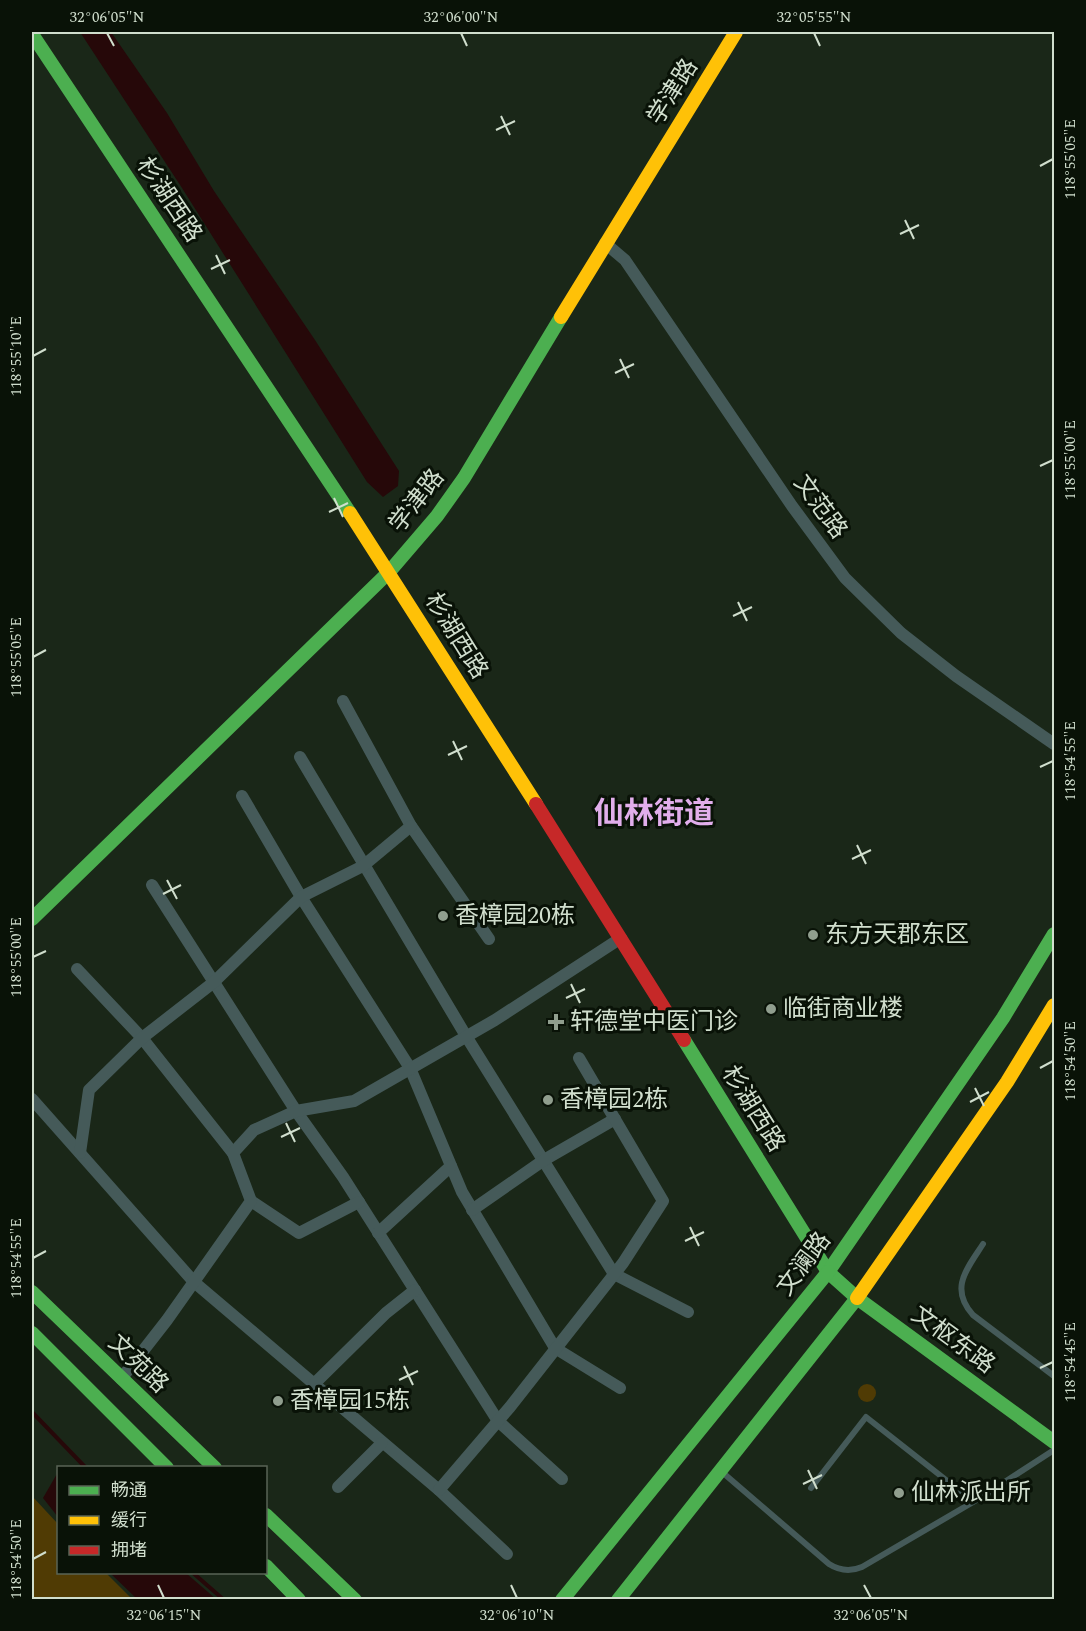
<svg xmlns="http://www.w3.org/2000/svg" width="1086" height="1631" viewBox="0 0 1086 1631" font-family="Spectral,'Noto Sans SC',serif">
  <style>
    .green { fill: #503b04 }
    .water { fill: #260809 }
    .lines { fill: none; stroke-linecap: round; stroke-linejoin: round }
    .stream { stroke: #260809; stroke-width: 4 }
    .lane { stroke: #455a59; stroke-width: 6 }
    .street { stroke: #455a59; stroke-width: 12 }
    .fast { stroke: #4caf50; stroke-width: 14 }
    .slow { stroke: #ffc107; stroke-width: 14 }
    .jam { stroke: #c62828; stroke-width: 14 }
    .ticks { fill: none; stroke: #d0decd; stroke-width: 2 }
    .poi-dot { fill: #909e8e; stroke: #091207; stroke-width: 2 }
    .labels { text-anchor: middle; dominant-baseline: central; stroke-width: 6; stroke-linejoin: round; paint-order: stroke }
    .street-label { font-size: 24px; fill: #d0decd; stroke: #091207 }
    .poi-label { font-size: 24px; fill: #d0decd; stroke: #091207; text-anchor: start }
    .district-label { font-size: 30px; font-weight: bold; fill: #e1aeeb; stroke: #091207 }
    .neatline { fill: none; stroke: #d0decd; stroke-width: 2 }
    .ticks-label { font-size: 15px; text-anchor: middle; fill: #d0decd }
  </style>
  <rect width="100%" height="100%" fill="#1a2718"/>
  <!-- green -->
  <g class="green">
    <circle cx="867" cy="1393" r="9"/>
    <polygon points="32,1496 58,1524 58,1572 106,1573 132,1599 32,1599"/>
  </g>
  <!-- water -->
  <g class="water">
    <polygon points="80,32 111,32 167,113 214,191 315,340 399,471 398,486 383,497 367,482 182,188"/>
    <polygon points="58,1472 58,1517 43,1498"/>
    <polygon points="110,1573 186,1573 216,1599 137,1599"/>
  </g>
  <g class="lines">
    <!-- stream -->
    <g class="stream">
      <polyline points="32,1412 86,1468"/>
      <polyline points="192,1572 224,1600"/>
    </g>
    <!-- lane -->
    <g class="lane">
      <path d="M 983,1244 C 967,1269 949,1288 973,1315 L 1054,1376"/>
      <path d="M 722,1472 L 829,1564 C 840,1571 850,1572 862,1567 L 980,1498 L 1054,1450"/>
      <polyline points="811,1488 866,1417 960,1491 979,1498"/>
    </g>
    <!-- street -->
    <g class="street">
      <polyline points="605,243 625,260 792,506 845,578 901,633 956,676 1054,744"/>
      <polyline points="343,701 411,826 489,939"/>
      <polyline points="300,757 466,1036 614,1274 688,1312"/>
      <polyline points="242,796 301,897 410,1068 462,1192 555,1348 620,1388"/>
      <polyline points="152,885 296,1111 343,1177 498,1421 562,1479"/>
      <polyline points="77,969 142,1038 233,1153"/>
      <polyline points="32,1099 194,1282 439,1490 507,1554"/>
      <polyline points="80,1153 89,1090 142,1038 214,982 301,897 363,866 411,826"/>
      <polyline points="251,1201 299,1233 359,1202"/>
      <polyline points="472,1210 544,1160 615,1119"/>
      <polyline points="378,1233 451,1166"/>
      <polyline points="121,1379 167,1320 251,1201 233,1153 254,1130 296,1111 354,1101 495,1020 621,938"/>
      <polyline points="314,1384 386,1313 415,1290"/>
      <polyline points="338,1487 382,1443"/>
      <polyline points="439,1490 510,1407 623,1263 663,1201 579,1058"/>
    </g>
    <!-- fast -->
    <g class="fast">
      <polyline points="32,34 350,513"/>
      <polyline points="32,919 389,572 437,516 464,478 561,317"/>
      <polyline points="684,1040 828,1272 857,1298 1054,1442"/>
      <polyline points="828,1272 1003,1018 1054,934"/>
      <polyline points="32,1292 215,1468"/>
      <polyline points="32,1333 167,1468"/>
      <polyline points="266,1515 355,1600"/>
      <polyline points="266,1566 299,1600"/>
      <polyline points="562,1600 828,1272"/>
      <polyline points="618,1600 857,1298"/>
    </g>
    <!-- slow -->
    <g class="slow">
      <polyline points="561,317 736,32"/>
      <polyline points="350,513 536,804"/>
      <polyline points="857,1298 1007,1082 1054,1005"/>
    </g>
    <!-- jam -->
    <polyline class="jam" points="536,804 684,1040"/>
  </g>
  <!-- ticks -->
  <path class="ticks" d="M 107,33 L 114,46M 461,33 L 467,46M 814,33 L 820,46M 501,116 L 510,135M 496,130 L 515,121M 1040,166 L 1053,159M 905,220 L 914,239M 900,234 L 919,225M 216,255 L 225,274M 211,269 L 230,260M 33,356 L 46,349M 620,359 L 629,378M 615,373 L 634,364M 1040,466 L 1053,460M 334,498 L 343,517M 329,512 L 348,503M 738,602 L 747,621M 733,616 L 752,607M 33,657 L 46,650M 453,741 L 462,760M 448,755 L 467,746M 1040,767 L 1053,761M 857,845 L 866,864M 852,859 L 871,850M 167,880 L 177,899M 163,894 L 181,885M 33,957 L 46,951M 571,984 L 580,1003M 566,998 L 585,989M 1040,1068 L 1053,1061M 975,1088 L 984,1106M 970,1102 L 989,1092M 286,1123 L 295,1142M 281,1137 L 300,1128M 690,1227 L 699,1246M 685,1241 L 704,1232M 33,1258 L 46,1251M 404,1366 L 413,1385M 1040,1368 L 1053,1362M 399,1380 L 418,1371M 808,1470 L 817,1489M 803,1484 L 822,1475M 33,1559 L 46,1552M 158,1585 L 164,1598M 511,1585 L 517,1598M 864,1585 L 871,1598"/>
  <!-- markers -->
  <g class="poi-dot">
    <circle cx="443" cy="916" r="6"/>
    <circle cx="813" cy="935" r="6"/>
    <circle cx="771" cy="1009" r="6"/>
    <path d="M553 1013h6v6h6v6h-6v6h-6v-6h-6v-6h6z"/>
    <circle cx="548" cy="1100" r="6"/>
    <circle cx="278" cy="1401" r="6"/>
    <circle cx="899" cy="1493" r="6"/>
  </g>
  <g class="labels">
    <!-- street labels -->
    <g class="street-label">
      <text transform="translate(673 92) rotate(-58)">学津路</text>
      <text transform="translate(169 200) rotate(56)">杉湖西路</text>
      <text transform="translate(417 501) rotate(-52)">学津路</text>
      <text transform="translate(820 507) rotate(54)">文范路</text>
      <text transform="translate(456 636) rotate(58)">杉湖西路</text>
      <text transform="translate(753 1109) rotate(58)">杉湖西路</text>
      <text transform="translate(804 1264) rotate(-53)">文澜路</text>
      <text transform="translate(953 1340) rotate(36)">文枢东路</text>
      <text transform="translate(138 1364) rotate(44)">文苑路</text>
    </g>
    <!-- poi labels -->
    <g class="poi-label">
      <text x="455" y="916">香樟园20栋</text>
      <text x="825" y="935">东方天郡东区</text>
      <text x="783" y="1009">临街商业楼</text>
      <text x="570" y="1022">轩德堂中医门诊</text>
      <text x="560" y="1100">香樟园2栋</text>
      <text x="290" y="1401">香樟园15栋</text>
      <text x="911" y="1493">仙林派出所</text>
    </g>
    <!-- district labels -->
    <g class="district-label">
      <text x="654" y="814">仙林街道</text>
    </g>
  </g>
  <!-- border -->
  <rect width="1086" height="1631" fill="none" stroke="#091207" stroke-width="66"/>
  <!-- legend -->
  <rect x="57" y="1466" width="210" height="108" fill="#091207" stroke="#596456" stroke-width="1.5"/>
  <rect x="69" y="1486" width="30" height="9" fill="#4caf50" stroke="#596456" stroke-width="1.5"/>
  <text x="111" y="1496" font-size="18" fill="#d0decd">畅通</text>
  <rect x="69" y="1516" width="30" height="9" fill="#ffc107" stroke="#596456" stroke-width="1.5"/>
  <text x="111" y="1526" font-size="18" fill="#d0decd">缓行</text>
  <rect x="69" y="1546" width="30" height="9" fill="#c62828" stroke="#596456" stroke-width="1.5"/>
  <text x="111" y="1556" font-size="18" fill="#d0decd">拥堵</text>
  <rect x="33" y="33" width="1020" height="1565" class="neatline"/>
  <g class="ticks-label">
    <text x="107" y="22">32°06'05"N</text>
    <text x="461" y="22">32°06'00"N</text>
    <text x="814" y="22">32°05'55"N</text>
    <text transform="translate(1070 159) rotate(-90)" y="5">118°55'05"E</text>
    <text transform="translate(16 356) rotate(-90)" y="5">118°55'10"E</text>
    <text transform="translate(1070 460) rotate(-90)" y="5">118°55'00"E</text>
    <text transform="translate(16 657) rotate(-90)" y="5">118°55'05"E</text>
    <text transform="translate(1070 761) rotate(-90)" y="5">118°54'55"E</text>
    <text transform="translate(16 957) rotate(-90)" y="5">118°55'00"E</text>
    <text transform="translate(1070 1061) rotate(-90)" y="5">118°54'50"E</text>
    <text transform="translate(16 1258) rotate(-90)" y="5">118°54'55"E</text>
    <text transform="translate(1070 1362) rotate(-90)" y="5">118°54'45"E</text>
    <text transform="translate(16 1559) rotate(-90)" y="5">118°54'50"E</text>
    <text x="164" y="1620">32°06'15"N</text>
    <text x="517" y="1620">32°06'10"N</text>
    <text x="871" y="1620">32°06'05"N</text>
  </g>
</svg>
